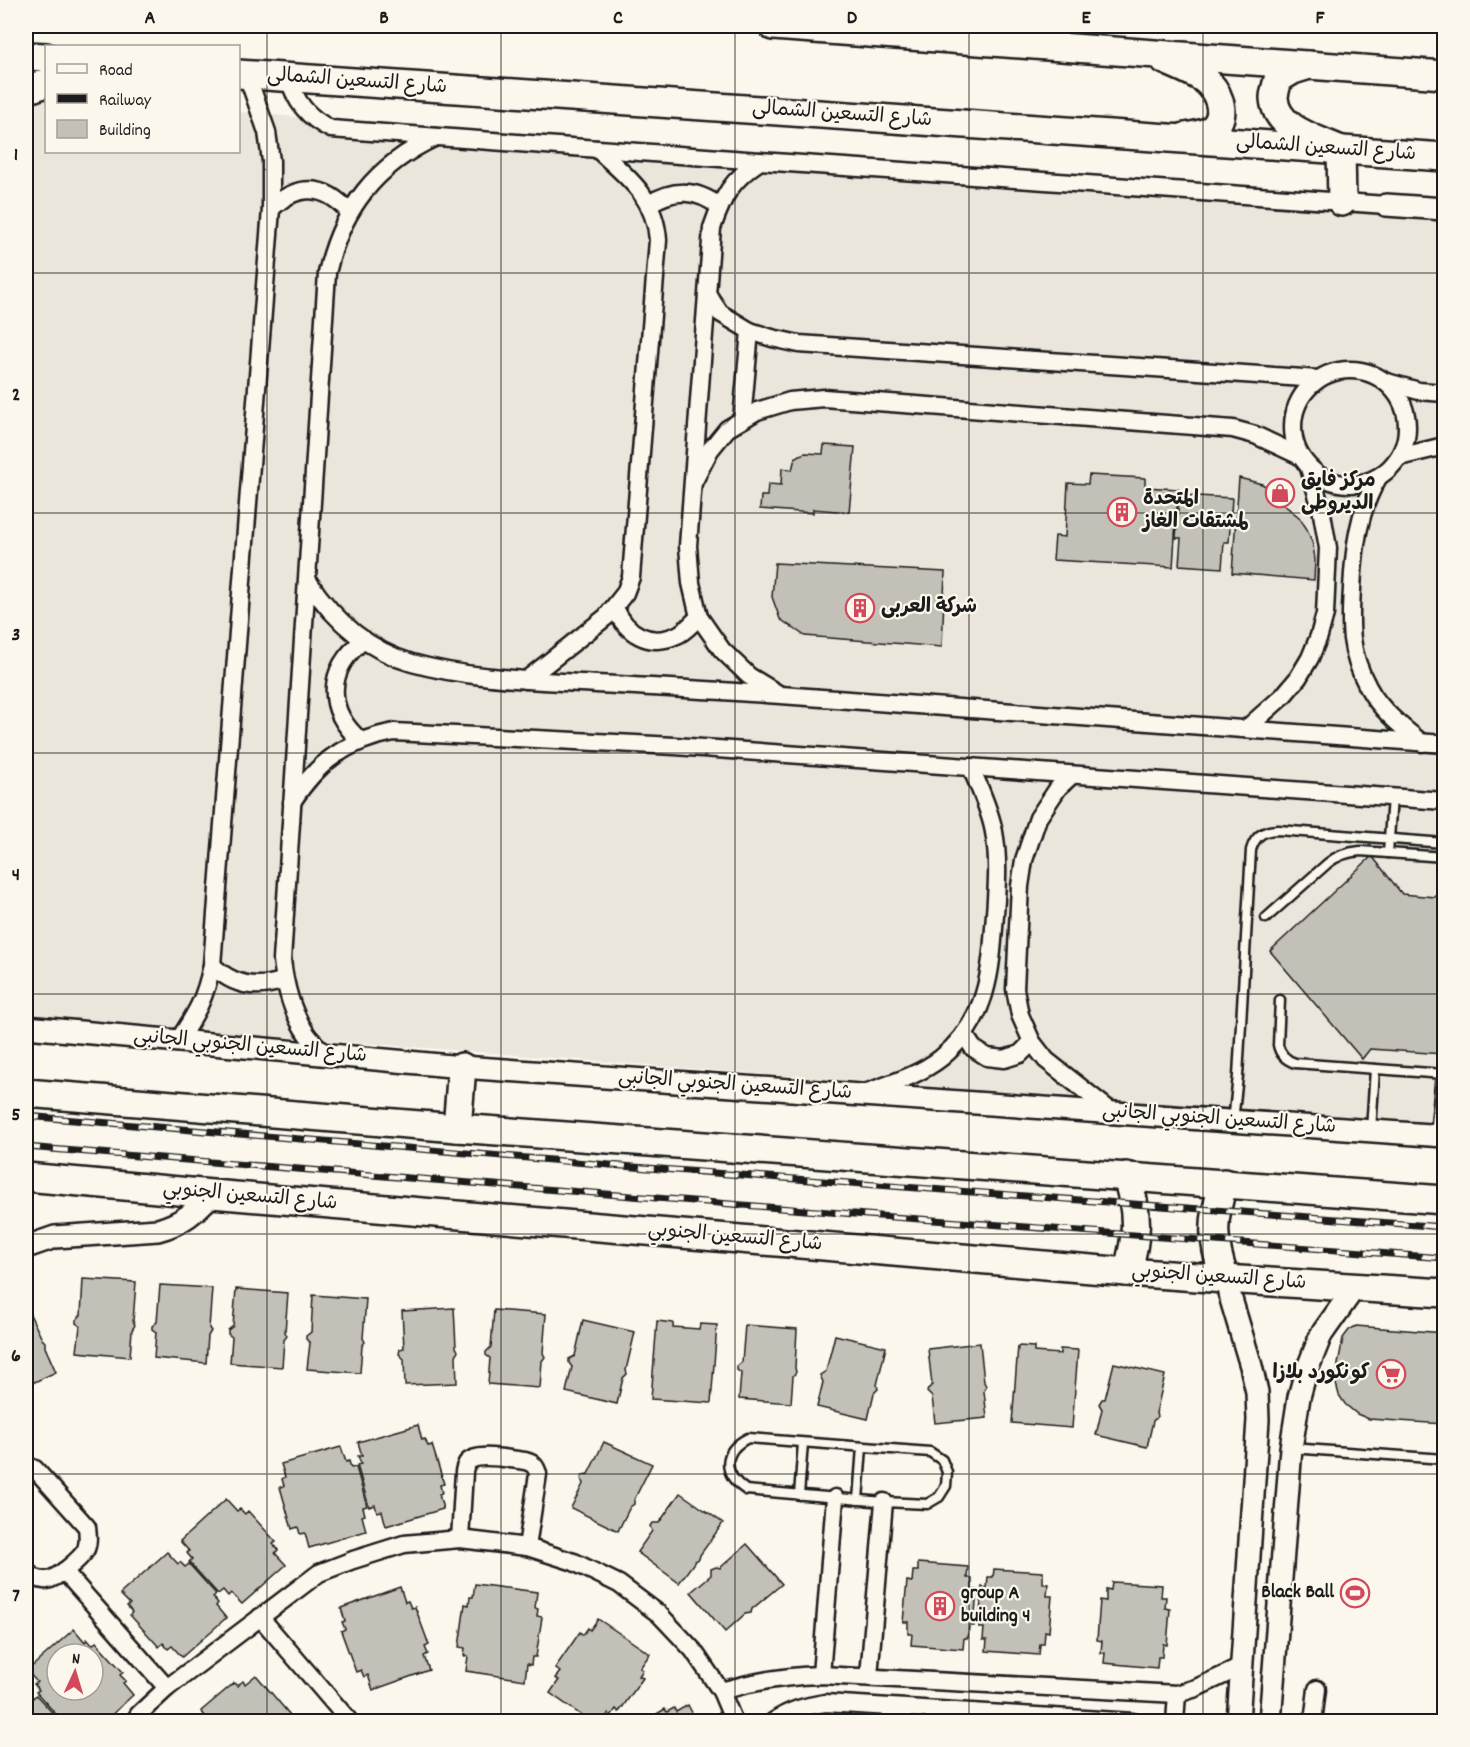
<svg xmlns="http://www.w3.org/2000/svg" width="1470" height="1747" viewBox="0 0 1470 1747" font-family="Dekko,'Playpen Sans Arabic',sans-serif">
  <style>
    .built { fill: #eae6dc }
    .building { fill: #c3c0b8; stroke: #1c1c1c; stroke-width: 1.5; fill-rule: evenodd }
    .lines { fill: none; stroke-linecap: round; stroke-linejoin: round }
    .service-casing { stroke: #1c1c1c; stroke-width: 13 }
    .minor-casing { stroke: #1c1c1c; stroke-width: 21 }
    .tertiary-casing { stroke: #1c1c1c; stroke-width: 26 }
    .primary-casing { stroke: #1c1c1c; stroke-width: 32 }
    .service { stroke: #fbf7ec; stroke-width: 8 }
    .minor { stroke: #fbf7ec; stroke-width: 16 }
    .tertiary { stroke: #fbf7ec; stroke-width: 21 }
    .primary { stroke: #fbf7ec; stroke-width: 27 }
    .rail-casing { stroke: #1c1c1c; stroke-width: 7 }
    .rail { stroke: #fbf7ec; stroke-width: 4.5; stroke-dasharray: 14; stroke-linecap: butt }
    .grid { fill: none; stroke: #1c1c1c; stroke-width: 1.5; stroke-opacity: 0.55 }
    .labels { text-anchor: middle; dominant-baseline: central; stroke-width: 4.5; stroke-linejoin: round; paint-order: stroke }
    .street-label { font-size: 20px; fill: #1c1c1c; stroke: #fbf7ec }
    .poi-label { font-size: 20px; font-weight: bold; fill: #1c1c1c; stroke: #fbf7ec; text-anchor: start }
    .neatline { fill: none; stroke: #1c1c1c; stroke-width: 2 }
    .grid-label { font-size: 20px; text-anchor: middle; font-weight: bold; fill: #1c1c1c }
  </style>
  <rect width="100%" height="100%" fill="#fbf7ec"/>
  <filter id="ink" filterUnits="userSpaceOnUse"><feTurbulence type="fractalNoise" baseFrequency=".0167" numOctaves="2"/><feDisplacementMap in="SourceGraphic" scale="12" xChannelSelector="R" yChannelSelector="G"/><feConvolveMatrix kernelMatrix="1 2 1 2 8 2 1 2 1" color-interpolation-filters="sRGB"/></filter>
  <g filter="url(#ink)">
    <!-- built -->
    <polygon class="built" points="26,95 46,96 46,152 238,152 239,112 1444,213 1444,1127 26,1017"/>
    <!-- building -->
    <g class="building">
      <polygon points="824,445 855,447 849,512 813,509 813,513 760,509 761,496 767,496 768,484 781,485 782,468 792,470 795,458 800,455 805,453 823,454"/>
      <polygon points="1089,475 1145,478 1145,487 1178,489 1173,567 1053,560 1055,536 1065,537 1068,483 1088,484"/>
      <polygon points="1239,478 1262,484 1269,488 1269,496 1278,500 1299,517 1307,529 1313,545 1315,560 1314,580 1232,573"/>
      <polygon points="1179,495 1232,498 1229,542 1224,542 1222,568 1179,565 1181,538 1176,538"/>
      <polygon points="775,563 945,572 942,647 805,636 780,619 772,597"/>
      <polygon points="1372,856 1402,894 1435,897 1444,888 1444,1054 1370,1049 1362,1059 1270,951"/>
      <polygon points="83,1279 136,1282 133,1321 135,1325 132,1330 130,1357 77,1352 80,1326 76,1323 76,1320 81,1315"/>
      <polygon points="160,1285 212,1288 209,1328 211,1331 208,1336 206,1363 154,1358 156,1332 152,1329 152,1326 157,1322"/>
      <polygon points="236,1289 288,1293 285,1332 287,1336 284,1340 282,1367 230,1363 232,1337 228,1334 228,1330 233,1326"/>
      <polygon points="313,1295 366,1299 363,1338 365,1342 362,1346 360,1373 307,1369 310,1343 306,1339 306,1336 311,1332"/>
      <polygon points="26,1306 42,1339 45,1342 45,1347 56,1372 26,1386"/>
      <polygon points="454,1308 456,1347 458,1351 456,1356 457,1383 405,1385 404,1359 399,1354 400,1349 404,1348 402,1311"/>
      <polygon points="494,1310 546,1314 543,1353 545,1357 542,1361 540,1388 488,1384 490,1358 486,1355 486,1352 491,1347"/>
      <polygon points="583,1320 635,1332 626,1370 627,1374 623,1378 617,1404 566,1392 572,1367 569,1363 569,1359 575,1356"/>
      <polygon points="657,1321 673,1323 673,1327 699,1329 700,1324 717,1325 711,1403 651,1399"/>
      <polygon points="745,1325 797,1329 795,1368 796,1372 793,1376 791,1403 739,1399 741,1373 737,1370 737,1366 742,1362"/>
      <polygon points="1356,1326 1444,1333 1444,1424 1369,1419 1357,1414 1345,1404 1339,1395 1336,1384 1338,1364 1343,1338 1349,1330"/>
      <polygon points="835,1335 886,1347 877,1385 878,1389 874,1393 868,1419 817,1407 823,1382 820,1375 826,1371"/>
      <polygon points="980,1343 984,1382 986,1386 984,1391 987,1418 935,1423 932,1397 927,1392 928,1389 932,1385 928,1349"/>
      <polygon points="1018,1346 1034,1347 1034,1352 1060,1354 1060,1349 1078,1350 1072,1428 1012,1423"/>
      <polygon points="1114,1363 1165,1375 1156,1413 1157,1417 1153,1421 1147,1447 1096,1435 1102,1409 1099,1404 1102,1399 1105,1399"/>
      <polygon points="418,1425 422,1440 425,1439 428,1446 432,1445 444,1484 440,1485 442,1493 439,1494 443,1509 386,1526 382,1511 377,1512 375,1505 369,1507 357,1465 361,1464 358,1456 362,1456 358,1442"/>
      <polygon points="604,1442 652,1464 634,1500 634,1504 630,1507 618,1531 571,1508 583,1484 581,1478 583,1475 588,1474"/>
      <polygon points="341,1447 346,1462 349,1461 351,1468 356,1467 367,1506 363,1507 365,1515 362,1516 366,1531 309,1548 305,1533 300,1534 298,1527 292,1529 280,1487 284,1486 282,1479 285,1477 281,1464"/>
      <polygon points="680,1493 723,1523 700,1555 699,1559 695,1561 679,1583 637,1552 652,1531 650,1526 652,1523 659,1523"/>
      <polygon points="226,1499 237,1511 240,1509 245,1514 248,1511 276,1542 273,1544 278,1550 275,1553 286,1565 242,1604 231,1593 228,1596 223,1590 218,1594 189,1562 192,1559 187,1553 189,1551 180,1541"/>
      <polygon points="747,1544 782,1584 752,1609 751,1613 745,1614 725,1632 691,1592 711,1575 711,1569 716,1567 720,1568"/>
      <polygon points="167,1552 178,1564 180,1562 185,1567 189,1564 216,1594 213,1597 218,1603 216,1606 226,1618 182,1657 172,1646 168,1649 163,1643 159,1647 130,1615 132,1612 127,1606 130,1604 120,1594"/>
      <polygon points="918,1563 968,1567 967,1578 972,1578 972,1590 977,1590 974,1626 969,1626 968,1638 964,1638 963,1649 911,1645 912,1634 908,1634 908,1622 903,1622 907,1581 912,1582 913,1571 918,1571"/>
      <polygon points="994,1569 1043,1572 1043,1584 1048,1584 1047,1596 1052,1596 1049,1632 1045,1631 1044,1644 1040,1644 1039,1655 986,1651 987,1640 983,1640 984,1628 979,1628 982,1587 987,1588 988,1577 993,1577"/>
      <polygon points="1112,1582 1162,1585 1161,1597 1166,1597 1165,1608 1170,1609 1167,1645 1163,1644 1162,1657 1158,1657 1157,1668 1104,1663 1105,1653 1101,1653 1102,1641 1097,1640 1100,1600 1106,1601 1106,1589 1111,1590"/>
      <polygon points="475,1584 537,1592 535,1608 538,1609 537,1616 542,1617 536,1657 532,1657 531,1665 527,1664 525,1680 466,1671 468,1656 464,1656 465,1648 459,1647 465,1604 469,1605 470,1597 473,1597"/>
      <polygon points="400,1587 405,1602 408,1601 411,1608 415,1607 429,1645 425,1647 428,1654 424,1656 429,1670 373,1690 368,1675 364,1677 361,1670 356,1672 341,1631 345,1629 342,1622 345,1621 341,1608"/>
      <polygon points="598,1619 650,1654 640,1668 643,1670 639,1676 643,1678 619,1712 616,1709 611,1716 608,1714 603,1722 591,1722 550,1693 559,1680 555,1678 560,1672 555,1668 580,1632 583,1635 588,1628 590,1630"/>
      <path d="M 74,1629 L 85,1642 L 87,1639 L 92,1645 L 96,1642 L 123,1672 L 120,1675 L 126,1681 L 123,1683 L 133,1695 L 104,1722 L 63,1722 L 36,1692 L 39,1690 L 34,1684 L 37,1682 L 27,1671 ZM 57,1654 L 93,1654 L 93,1690 L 57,1690 Z"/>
      <polygon points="256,1675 296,1722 199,1721 205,1716 201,1711 234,1683 237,1686 243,1681 245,1684"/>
      <polygon points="28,1692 33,1698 36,1695 61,1722 26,1722 26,1694"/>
      <polygon points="688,1705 697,1722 643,1722 665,1709 667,1712 674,1708 676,1712"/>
    </g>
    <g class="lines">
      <!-- service casing -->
      <g class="service-casing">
        <g id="service">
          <polyline points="1388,853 1392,797"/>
          <path d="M 1266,918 L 1328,863 C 1338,855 1347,852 1360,851 L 1444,857"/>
          <path d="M 1280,1000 L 1278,1045 C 1280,1055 1286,1060 1295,1063 L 1444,1074"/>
          <path d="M 1233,1121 L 1238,1076 L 1251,850 C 1255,836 1263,830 1278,830 L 1444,843"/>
          <polyline points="1371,1130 1375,1069"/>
          <polyline points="1435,1135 1441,1074"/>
          <path d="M 748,1438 L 930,1452 L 942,1460 L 947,1472 L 946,1486 L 939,1497 L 927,1504 L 884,1502 L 746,1490 C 722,1474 722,1451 748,1438 Z"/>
          <polyline points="1291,1448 1444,1459"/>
          <polyline points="799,1495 803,1443"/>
          <polyline points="858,1500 862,1447"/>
        </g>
      </g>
      <!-- minor casing -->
      <g class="minor-casing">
        <g id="minor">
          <path d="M 289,78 C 295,102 308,118 331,129 L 760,161 L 1386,205"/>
          <path d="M 760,161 C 731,180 723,196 712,228 L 688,546 L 691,583 L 699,617 L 722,650 L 749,676 L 777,693"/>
          <path d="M 649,204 C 674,188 697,189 720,207"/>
          <path d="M 271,209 C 297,183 325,184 349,212"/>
          <polyline points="708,295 720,313 750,331 772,338 799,344 1318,379"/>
          <circle cx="1350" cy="427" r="57"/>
          <polyline points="1387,382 1419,391 1444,393"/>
          <polyline points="742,420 750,331"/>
          <polyline points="1399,457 1444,446"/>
          <path d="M 1378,478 C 1358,512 1354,549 1352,589 C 1351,605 1350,622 1352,639 C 1354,655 1360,672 1368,687 C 1380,710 1402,727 1422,743"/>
          <polyline points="694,481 710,450 727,429 757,411 790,401 824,398 1233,429 1255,435 1300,456"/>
          <path d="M 308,581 C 333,619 367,650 412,663 C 466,678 525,680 581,683 C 648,687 714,690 781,695 C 1002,710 1223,728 1444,744"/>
          <path d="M 615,608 C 626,633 649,648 677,635 C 685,632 692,623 699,617"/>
          <path d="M 526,680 L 606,617 L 625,593 L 631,577 L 658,240 C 655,196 627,177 597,149"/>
          <polyline points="1246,729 1283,696 1298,678 1310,658 1319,636 1325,614 1328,548 1321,508 1309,468"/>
          <path d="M 361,741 C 325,710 326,669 364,640"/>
          <polyline points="1072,775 1058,788 1038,818 1024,860 1020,886 1015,989 1020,1015 1032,1042 1046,1060 1112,1112"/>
          <path d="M 292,802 C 318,761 347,741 394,732 L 675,746 L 1444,801"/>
          <path d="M 212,965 C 233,986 257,990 284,980"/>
          <polyline points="964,1034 973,1048 987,1057 1004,1059 1020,1054 1032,1042"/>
          <path d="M 178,1041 C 197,1012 205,999 212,965 L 271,209 L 271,161 L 267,132 L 247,75"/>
          <path d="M 325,1054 C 319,1047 311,1041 306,1033 C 291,1011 285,986 282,960 L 327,273 C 342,208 376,165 436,137"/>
          <path d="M 862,1094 C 889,1084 918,1076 941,1058 C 989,1019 991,970 995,914 C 997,886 999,859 994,832 C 990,809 979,788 971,767"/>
          <path d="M 26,1465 L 35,1469 L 87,1527 C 88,1535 89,1544 85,1551 C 80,1559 57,1579 47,1580 C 38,1581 32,1576 26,1571"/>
          <path d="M 460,1539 L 464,1472 C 464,1470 466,1465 467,1463 C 477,1451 511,1460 525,1461 C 533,1463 536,1466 538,1474 L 527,1547"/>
          <polyline points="64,1571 167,1688"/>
          <polyline points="260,1617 350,1722"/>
          <polyline points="821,1675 835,1498"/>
          <polyline points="869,1676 884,1502"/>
          <path d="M 721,1691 C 755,1681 785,1676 821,1675 L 1177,1694 L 1196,1688 L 1241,1667"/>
          <polyline points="134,1722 139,1714 167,1688 319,1573 353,1560 404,1544 460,1539 527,1547 574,1562 619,1584 659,1614 693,1650 721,1691 734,1722"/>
          <path d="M 773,1722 C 789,1710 806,1706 825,1703 L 1133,1722"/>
          <polyline points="1175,1722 1177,1694"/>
          <polyline points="1313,1722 1317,1689"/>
        </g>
      </g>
      <!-- tertiary casing -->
      <g class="tertiary-casing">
        <g id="tertiary">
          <polyline points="1386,205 1444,209"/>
          <polyline points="26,1027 462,1067 1444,1136"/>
          <path d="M 26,1247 L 55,1237 L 158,1230 C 183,1223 195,1212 212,1194"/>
          <polyline points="1225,1279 1251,1366 1257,1392 1258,1420 1238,1722"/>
          <polyline points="1270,1722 1291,1448 1299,1397 1305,1375 1321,1335 1355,1287"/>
        </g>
      </g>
      <!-- primary casing -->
      <g class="primary-casing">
        <g id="primary">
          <polyline points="773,26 1444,75"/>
          <polyline points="26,56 46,57"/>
          <path d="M 1165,60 C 1178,66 1192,71 1204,79 C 1217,89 1227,111 1216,125 C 1209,135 1195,135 1185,137"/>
          <path d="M 1309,65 L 1293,70 L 1278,79 C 1277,85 1274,92 1274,98 C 1276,130 1317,139 1341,150 L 1342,202"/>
          <polyline points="238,74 1444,157"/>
          <polyline points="26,90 46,83"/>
          <polyline points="26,1093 457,1128 1444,1200"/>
          <polyline points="457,1128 462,1067"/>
          <path d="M 1126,1176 C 1139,1211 1138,1237 1127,1272"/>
          <polyline points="26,1177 212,1194 1127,1272 1225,1279 1444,1293"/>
          <path d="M 1224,1183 C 1211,1221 1212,1242 1225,1279"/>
        </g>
      </g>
      <!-- service -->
      <use href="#service" class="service"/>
      <!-- minor -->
      <use href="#minor" class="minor"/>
      <!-- tertiary -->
      <use href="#tertiary" class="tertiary"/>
      <!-- primary -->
      <use href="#primary" class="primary"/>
      <!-- rail casing -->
      <g class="rail-casing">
        <g id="rail">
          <polyline points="26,1116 634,1167 1444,1227"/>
          <polyline points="26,1147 879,1216 1444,1258"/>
        </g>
      </g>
      <!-- rail -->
      <use href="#rail" class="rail"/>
    </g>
  </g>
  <!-- grid -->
  <path class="grid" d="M 267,26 L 267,1722M 501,26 L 501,1722M 735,26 L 735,1722M 969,26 L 969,1722M 1203,26 L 1203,1722M 26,273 L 1444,273M 26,513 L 1444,513M 26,753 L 1444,753M 26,994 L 1444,994M 26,1234 L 1444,1234M 26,1474 L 1444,1474"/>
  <!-- icons -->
  <defs>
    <g id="shop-ring" transform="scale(1.5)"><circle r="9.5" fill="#fbf7ec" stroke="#d1495b" stroke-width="1.5"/><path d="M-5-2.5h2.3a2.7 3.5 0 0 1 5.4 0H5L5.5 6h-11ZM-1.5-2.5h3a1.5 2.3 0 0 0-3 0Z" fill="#d1495b"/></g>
    <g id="building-ring" transform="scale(1.5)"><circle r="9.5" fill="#fbf7ec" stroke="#d1495b" stroke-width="1.5"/><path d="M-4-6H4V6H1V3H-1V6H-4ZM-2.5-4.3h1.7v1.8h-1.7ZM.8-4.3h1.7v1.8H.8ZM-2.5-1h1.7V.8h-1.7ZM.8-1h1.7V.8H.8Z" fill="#d1495b"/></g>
    <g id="supermarket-ring" transform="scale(1.5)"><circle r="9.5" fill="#fbf7ec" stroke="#d1495b" stroke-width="1.5"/><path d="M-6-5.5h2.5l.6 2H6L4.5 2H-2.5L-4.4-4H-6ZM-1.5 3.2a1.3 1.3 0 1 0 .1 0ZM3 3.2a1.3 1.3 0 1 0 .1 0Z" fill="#d1495b"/></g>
    <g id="stadium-ring" transform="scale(1.5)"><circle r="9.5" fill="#fbf7ec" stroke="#d1495b" stroke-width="1.5"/><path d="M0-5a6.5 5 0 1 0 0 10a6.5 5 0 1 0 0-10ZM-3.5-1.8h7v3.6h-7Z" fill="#d1495b"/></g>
  </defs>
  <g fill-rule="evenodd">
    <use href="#shop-ring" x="1280" y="493"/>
    <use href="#building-ring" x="1122" y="512"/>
    <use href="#building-ring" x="860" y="608"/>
    <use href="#supermarket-ring" x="1391" y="1374"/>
    <use href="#stadium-ring" x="1355" y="1593"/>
    <use href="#building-ring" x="940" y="1606"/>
  </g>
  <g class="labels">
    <!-- street labels -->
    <g class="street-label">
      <text transform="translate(357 82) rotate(4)">شارع التسعين الشمالى</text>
      <text transform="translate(842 115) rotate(4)">شارع التسعين الشمالى</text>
      <text transform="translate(1326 149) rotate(4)">شارع التسعين الشمالى</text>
      <text transform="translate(250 1047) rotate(5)">شارع التسعين الجنوبي الجانبى</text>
      <text transform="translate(735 1086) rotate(4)">شارع التسعين الجنوبي الجانبى</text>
      <text transform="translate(1219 1120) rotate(4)">شارع التسعين الجنوبي الجانبى</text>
      <text transform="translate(250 1197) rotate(5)">شارع التسعين الجنوبي</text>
      <text transform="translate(735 1238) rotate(5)">شارع التسعين الجنوبي</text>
      <text transform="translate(1219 1278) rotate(4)">شارع التسعين الجنوبي</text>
    </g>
    <!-- poi labels -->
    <g class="poi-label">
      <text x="1301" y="482">مركز فايق<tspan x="1301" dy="23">الديروطى</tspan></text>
      <text x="1143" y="500">المتحدة<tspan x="1143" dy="23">لمشتقات الغاز</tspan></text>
      <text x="881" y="608">شركة العربى</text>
      <text x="1370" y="1374" text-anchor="end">كونكورد بلازا</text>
      <text x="1334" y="1593" text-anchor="end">Black Ball</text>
      <text x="961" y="1594">group A<tspan x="961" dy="23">building 4</tspan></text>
    </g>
  </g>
  <!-- margin -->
  <rect width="1470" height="1747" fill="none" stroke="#fbf7ec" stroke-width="66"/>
  <!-- legend -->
  <rect x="45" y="45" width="195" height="108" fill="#fbf7ec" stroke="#a29f99" stroke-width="1.5"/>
  <rect x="57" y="64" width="30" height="9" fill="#fbf7ec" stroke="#a29f99" stroke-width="1.5"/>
  <text x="99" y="75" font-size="18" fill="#1c1c1c">Road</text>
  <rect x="57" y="94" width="30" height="9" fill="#1c1c1c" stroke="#a29f99" stroke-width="1.5"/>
  <text x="99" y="105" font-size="18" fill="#1c1c1c">Railway</text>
  <rect x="57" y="120" width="30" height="18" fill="#c3c0b8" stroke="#a29f99" stroke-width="1.5"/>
  <text x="99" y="135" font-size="18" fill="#1c1c1c">Building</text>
  <!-- north arrow -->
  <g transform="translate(75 1672) rotate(4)"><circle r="28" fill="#fbf7ec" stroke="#a29f99" stroke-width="1.5"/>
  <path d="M0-4.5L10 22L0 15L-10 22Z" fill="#d1495b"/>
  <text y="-9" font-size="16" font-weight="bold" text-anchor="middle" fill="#1c1c1c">N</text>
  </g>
  <rect x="33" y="33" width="1404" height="1681" class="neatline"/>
  <g class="grid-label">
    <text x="150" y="23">A</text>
    <text x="384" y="23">B</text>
    <text x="618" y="23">C</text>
    <text x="852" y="23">D</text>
    <text x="1086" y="23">E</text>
    <text x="1320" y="23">F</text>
    <text x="16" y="160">1</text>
    <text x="16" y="400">2</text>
    <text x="16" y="640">3</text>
    <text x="16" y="880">4</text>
    <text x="16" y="1120">5</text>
    <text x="16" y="1361">6</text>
    <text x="16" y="1601">7</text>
  </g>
</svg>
